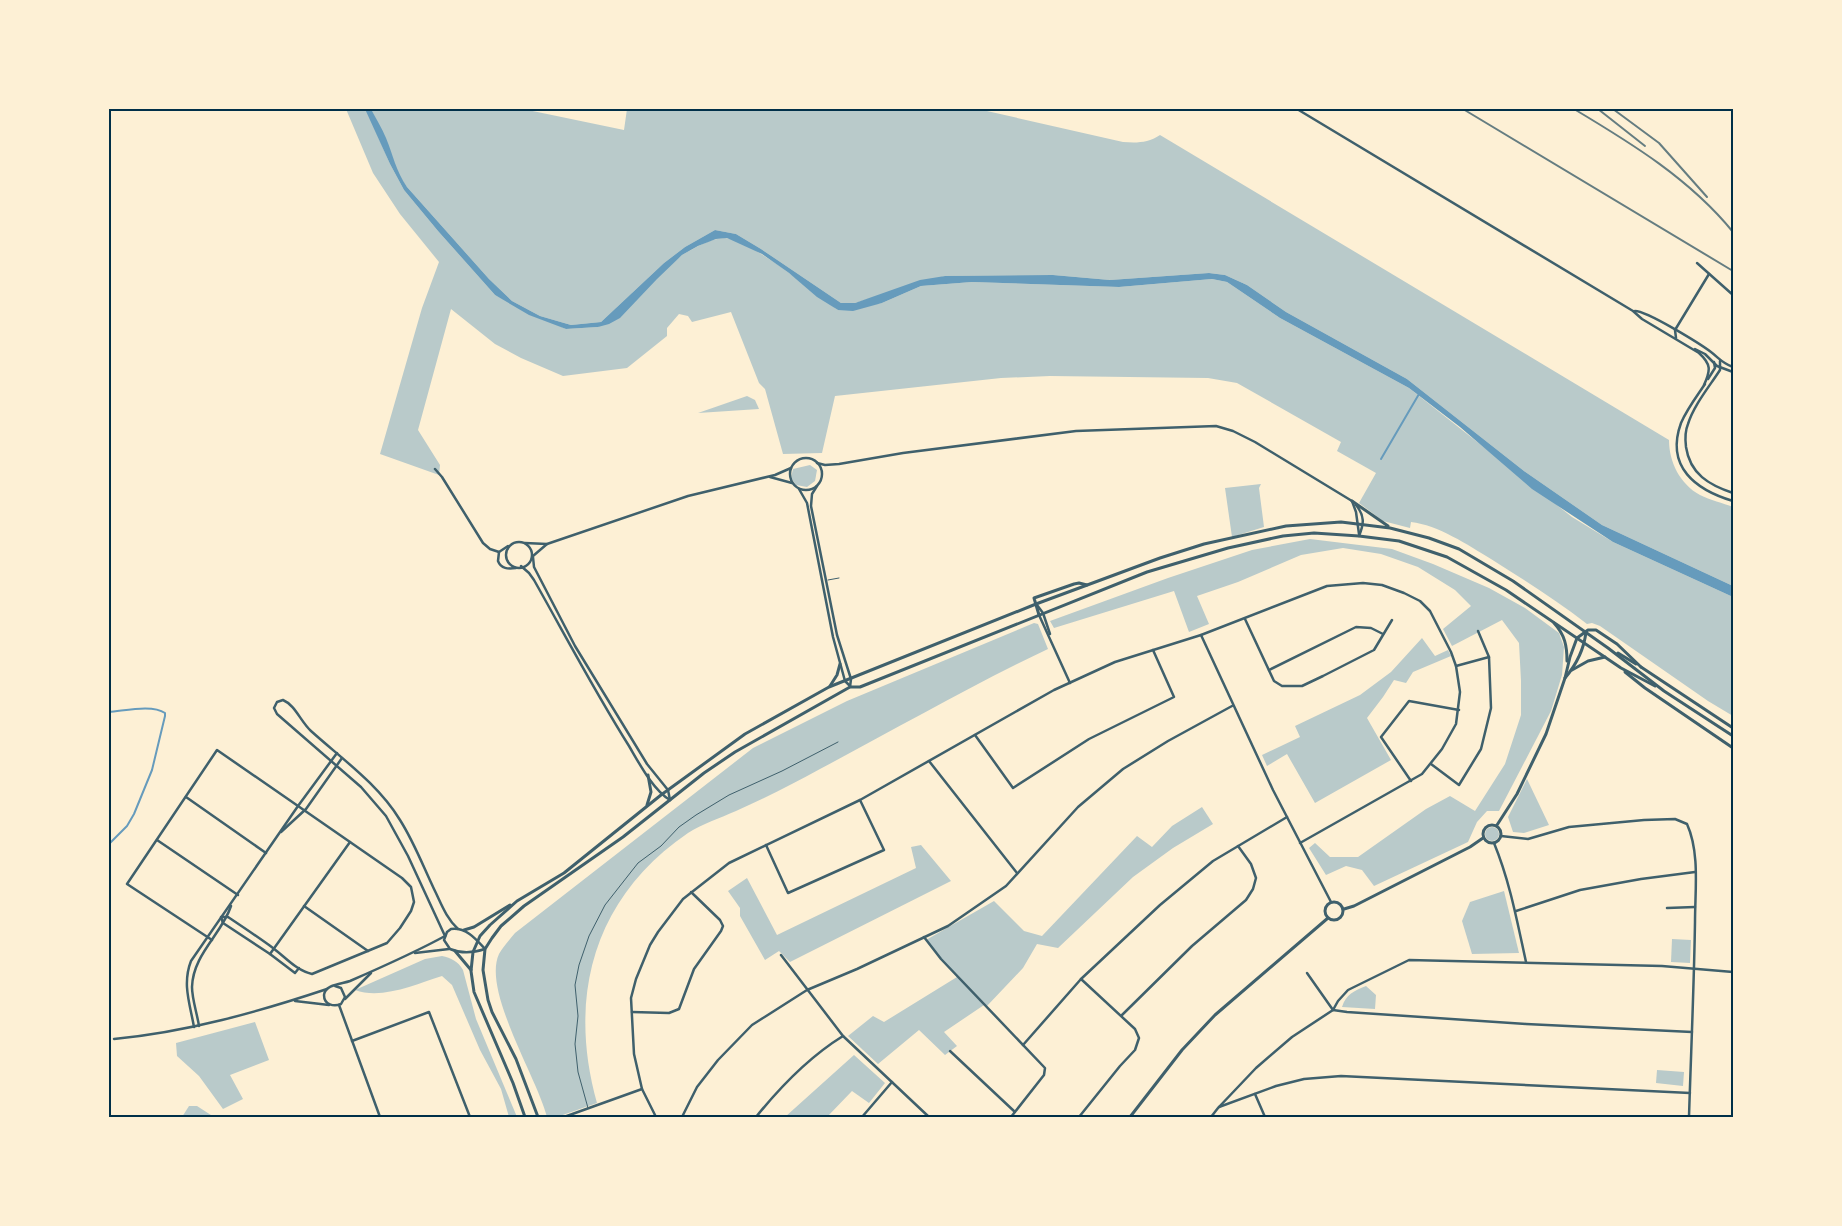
<svg xmlns="http://www.w3.org/2000/svg" width="1842" height="1226" viewBox="0 0 1842 1226" font-family="Roboto,sans-serif">
  <style>
    .green { fill: #b9caca }
    .water { fill: #669bbc }
    .lines { fill: none; stroke-linecap: round; stroke-linejoin: round }
    .stream { stroke: #669bbc; stroke-width: 2 }
    .service { stroke: #3f606c; stroke-width: 1 }
    .minor { stroke: #3f606c; stroke-width: 2.5 }
    .tertiary { stroke: #3f606c; stroke-width: 3 }
    .rail { stroke: #657d81; stroke-width: 2 }
    .neatline { fill: none; stroke: #003049; stroke-width: 2 }
  </style>
  <rect width="100%" height="100%" fill="#fdf0d5"/>
  <!-- green -->
  <g class="green">
    <path d="M 346,109 L 366,109 L 390,164 L 404,190 L 438,231 L 495,295 L 566,329 L 598,327 L 682,255 C 695,248 710,238 725,238 C 748,238 817,294 838,310 L 882,303 L 921,286 L 972,282 L 1119,287 L 1212,279 L 1227,282 L 1280,318 L 1409,388 L 1572,517 L 1613,542 L 1733,597 L 1733,716 L 1708,701 L 1600,626 L 1592,623 L 1587,624 C 1556,600 1524,580 1491,559 C 1468,545 1438,525 1411,522 L 1410,528 L 1383,521 L 1359,503 L 1376,473 L 1337,451 L 1341,442 L 1237,383 L 1208,378 L 1050,376 L 1001,378 L 835,396 L 822,453 L 783,454 L 765,389 L 759,383 L 731,312 L 692,322 L 688,316 L 679,314 L 667,328 L 667,336 L 627,368 L 563,376 L 521,358 L 495,344 L 451,309 L 418,430 L 440,465 L 439,475 L 380,454 L 422,308 L 439,262 L 400,214 L 373,173 Z"/>
    <path d="M 371,109 L 523,109 L 624,130 L 627,109 L 978,109 L 1123,142 C 1137,143 1148,143 1160,135 L 1669,440 C 1669,462 1680,484 1700,495 C 1710,500 1723,503 1733,507 L 1733,586 L 1602,525 L 1524,471 L 1407,379 L 1286,312 L 1247,285 L 1225,275 L 1209,273 L 1110,280 L 1053,275 L 945,276 L 855,303 L 841,303 L 761,249 L 736,234 L 715,230 L 685,247 L 664,263 L 601,322 L 571,325 L 540,316 L 512,301 L 489,279 L 407,187 L 399,176 L 386,140 Z"/>
    <polygon points="747,396 755,400 759,409 698,413"/>
    <polygon points="810,465 817,470 815,481 807,487 796,485 791,478 793,469"/>
    <polygon points="1261,484 1259,488 1264,527 1232,537 1225,488"/>
    <polygon points="1310,539 1392,549 1433,564 1489,588 1525,608 1559,633 1564,647 1562,675 1551,711 1499,811 1487,811 1477,822 1468,842 1374,886 1362,870 1346,866 1326,875 1309,848 1315,843 1330,857 1358,857 1426,809 1450,796 1475,811 1505,764 1521,715 1521,681 1519,643 1502,620 1452,646 1443,629 1471,606 1455,590 1418,567 1381,554 1343,548 1301,555 1238,582 1197,596 1209,624 1189,632 1174,591 1054,628 1050,621 1168,578 1252,550"/>
    <path d="M 1034,623 L 1038,624 L 1048,649 C 970,686 896,729 820,769 C 793,784 765,798 736,811 C 720,818 702,824 688,833 C 594,897 567,996 597,1103 L 557,1117 L 547,1117 C 537,1077 482,991 499,954 C 503,947 510,939 515,933 L 753,748 L 847,701 Z"/>
    <polygon points="1422,638 1435,656 1448,650 1451,656 1413,672 1406,683 1394,680 1383,697 1367,718 1391,760 1315,803 1287,754 1267,766 1262,755 1300,737 1295,726 1360,695 1391,672"/>
    <polygon points="1527,779 1549,825 1524,833 1513,832 1508,817"/>
    <polygon points="1202,807 1213,824 1173,848 1133,877 1058,948 1037,944 1023,968 986,1007 984,1005 944,1032 957,1046 945,1055 919,1030 878,1064 848,1036 873,1016 884,1022 957,977 926,940 994,901 1024,931 1042,936 1137,836 1152,847 1172,826"/>
    <circle cx="1492" cy="834" r="7"/>
    <polygon points="921,845 951,881 790,962 779,951 765,960 740,916 740,908 728,891 747,878 777,935 916,868 911,847"/>
    <polygon points="1504,891 1519,953 1472,954 1462,921 1470,902"/>
    <polygon points="1672,939 1691,940 1690,963 1671,962"/>
    <path d="M 442,956 C 451,958 458,961 463,970 L 476,1019 L 517,1117 L 509,1117 L 501,1089 L 480,1050 L 452,985 L 442,976 C 416,984 382,1000 355,990 L 425,959 Z"/>
    <path d="M 1366,986 L 1376,995 L 1375,1009 L 1342,1007 C 1346,994 1354,991 1366,986 Z"/>
    <polygon points="255,1022 269,1060 230,1075 243,1099 223,1109 199,1076 177,1056 176,1043"/>
    <polygon points="854,1055 885,1083 869,1103 852,1091 827,1117 785,1117"/>
    <polygon points="1657,1070 1684,1072 1683,1086 1656,1083"/>
    <polygon points="189,1106 197,1106 214,1117 182,1117"/>
  </g>
  <!-- water -->
  <path class="water" d="M 365,109 L 371,109 C 376,119 382,128 386,138 C 393,155 396,171 407,187 L 489,279 L 512,301 L 540,316 L 571,325 L 601,322 L 664,263 L 685,247 L 715,230 L 736,234 L 761,249 L 841,303 L 855,303 L 920,280 L 945,276 L 1053,275 L 1110,280 L 1209,273 L 1225,275 L 1247,285 L 1286,312 L 1407,379 L 1524,471 L 1602,525 L 1733,586 L 1733,597 L 1613,542 L 1532,489 L 1460,427 L 1409,388 L 1280,318 L 1227,282 L 1212,279 L 1119,287 L 972,282 L 921,286 L 882,303 L 853,311 L 838,310 L 817,297 L 789,273 L 762,254 L 727,238 L 716,239 L 698,246 L 682,255 L 657,279 L 620,318 L 609,324 L 598,327 L 566,329 L 529,315 L 495,295 L 438,231 L 404,190 L 390,164 Z"/>
  <g class="lines">
    <!-- stream -->
    <g class="stream">
      <polyline points="1381,459 1419,394"/>
      <path d="M 109,712 C 124,711 152,704 165,713 L 165,716 L 152,770 L 134,814 L 127,826 L 109,844"/>
    </g>
    <!-- service -->
    <g class="service">
      <polyline points="828,580 839,578"/>
      <polyline points="588,1108 578,1072 575,1044 578,1016 575,985 579,965 589,936 605,905 638,863 661,846 679,827 696,815 729,795 782,771 838,742"/>
    </g>
    <!-- minor -->
    <g class="minor">
      <path d="M 1297,109 L 1633,311 L 1642,319 L 1699,353 C 1711,364 1711,370 1704,385"/>
      <polyline points="1697,263 1733,295"/>
      <path d="M 1635,311 C 1647,311 1699,343 1711,352 C 1720,359 1722,363 1733,367"/>
      <polyline points="1676,338 1675,330 1709,274"/>
      <polyline points="1695,349 1705,354 1717,366 1733,372"/>
      <path d="M 1720,361 L 1720,370 C 1709,387 1694,405 1688,424 C 1685,431 1685,439 1686,447 C 1690,474 1709,485 1733,493"/>
      <polyline points="1708,379 1715,368 1714,362"/>
      <path d="M 1705,384 C 1697,396 1687,409 1681,423 C 1665,467 1696,490 1733,501"/>
      <circle cx="806" cy="474" r="16"/>
      <polyline points="817,463 825,465 839,464 903,453 1076,431 1216,426 1233,431 1255,442 1352,501"/>
      <polyline points="435,469 442,477 483,543 490,549 499,552"/>
      <polyline points="770,477 792,483"/>
      <polyline points="817,486 812,494 811,506 837,635 851,679 850,687"/>
      <polyline points="799,489 807,503 833,637 845,681 850,686"/>
      <polyline points="1352,501 1356,512 1359,534"/>
      <path d="M 1356,505 C 1365,516 1364,524 1359,536"/>
      <circle cx="519" cy="555" r="13"/>
      <polyline points="525,543 547,544 688,496 775,475 791,468"/>
      <path d="M 508,546 L 499,552 L 498,561 C 501,569 508,569 516,568"/>
      <polyline points="533,556 547,544"/>
      <polyline points="533,557 534,567 575,646 647,764 668,790 670,800"/>
      <path d="M 521,566 L 529,573 L 534,580 C 565,635 595,692 629,746 C 639,763 653,790 670,800"/>
      <polyline points="1037,605 1043,613 1050,634"/>
      <polyline points="1039,615 1070,683"/>
      <polyline points="1245,619 1274,681 1282,686 1302,686 1323,676 1374,650 1392,620"/>
      <polyline points="1478,631 1489,657"/>
      <polyline points="1201,635 1273,790 1331,902"/>
      <polyline points="1269,670 1356,627 1371,628 1383,634"/>
      <polyline points="975,735 1013,788 1089,739 1174,697 1153,650"/>
      <polyline points="929,761 1017,873"/>
      <polyline points="1431,764 1459,785 1481,749 1491,708 1489,657 1456,666"/>
      <polyline points="1411,781 1381,737 1409,701 1459,710"/>
      <polyline points="186,797 266,853"/>
      <polyline points="281,832 306,809 342,758"/>
      <path d="M 1501,836 L 1528,839 L 1569,827 L 1644,820 L 1675,819 L 1687,824 C 1700,853 1695,890 1695,922 C 1694,987 1691,1052 1689,1117"/>
      <polyline points="157,840 238,895"/>
      <path d="M 1494,843 C 1510,882 1517,921 1526,962"/>
      <polyline points="766,845 788,893 884,850 860,800"/>
      <polyline points="304,906 368,951"/>
      <polyline points="1667,908 1695,907"/>
      <polyline points="1516,911 1580,890 1641,879 1695,872"/>
      <path d="M 451,929 C 466,927 476,939 485,949 C 473,953 462,954 450,949 L 444,940 L 447,932 Z"/>
      <path d="M 445,936 L 408,856 L 386,816 L 361,787 L 277,714 L 274,708 L 277,702 L 283,700 C 295,705 301,722 311,731 C 342,759 378,784 400,820 C 414,842 423,866 434,889 C 441,903 446,918 458,929"/>
      <polyline points="924,937 941,959 1045,1068 1044,1075 1011,1117"/>
      <path d="M 212,940 L 127,884 L 217,750 L 402,878 L 411,887 L 414,902 L 411,911 L 400,928 L 387,943 L 312,974 C 297,971 285,957 273,948 C 258,937 243,927 228,917 L 221,917 L 223,923 L 270,954 L 295,973 L 299,968"/>
      <polyline points="415,953 449,949"/>
      <polyline points="270,954 350,842"/>
      <polyline points="781,955 843,1036 929,1117"/>
      <polyline points="1307,973 1333,1010"/>
      <polyline points="1081,979 1160,905 1213,861 1287,817"/>
      <path d="M 335,986 L 341,988 L 345,997 L 341,1004 C 334,1007 324,1005 324,995 C 325,984 342,984 350,981 C 382,967 414,953 445,936"/>
      <polyline points="345,999 371,973"/>
      <polyline points="295,1001 329,1005"/>
      <polyline points="339,1005 380,1117"/>
      <polyline points="1333,1010 1347,1012 1526,1024 1692,1032"/>
      <polyline points="632,1012 669,1013 679,1009 694,969 721,931 723,926 720,920 691,892"/>
      <polyline points="1122,1015 1192,946 1246,900 1253,889 1256,878 1251,864 1238,846"/>
      <path d="M 199,1026 C 197,1013 192,999 192,987 C 193,954 222,934 231,906"/>
      <path d="M 194,1027 C 190,1004 182,984 191,961 L 298,806 L 337,753"/>
      <path d="M 114,1039 C 187,1032 258,1012 327,989"/>
      <polyline points="352,1041 429,1012 470,1117"/>
      <polyline points="1023,1045 1081,979 1135,1029 1139,1038 1135,1050 1120,1066 1079,1117"/>
      <polyline points="950,1051 1015,1112"/>
      <polyline points="1255,1094 1265,1117"/>
      <polyline points="1219,1107 1276,1086 1304,1079 1341,1076 1690,1093"/>
      <polyline points="564,1117 642,1089"/>
      <polyline points="656,1117 642,1089 634,1054 631,998 636,979 650,945 658,932 683,899 729,863 860,800 1054,690 1115,662 1201,635 1327,586 1363,583 1382,585 1404,593 1420,601 1430,611 1451,652 1456,666 1460,692 1456,724 1442,749 1422,774 1300,843"/>
      <polyline points="682,1117 697,1087 718,1060 752,1025 807,990 857,969 948,926 1006,886 1078,807 1123,769 1168,741 1232,706"/>
      <path d="M 756,1117 C 781,1086 809,1057 843,1036"/>
      <polyline points="862,1117 892,1082"/>
      <polyline points="1211,1117 1218,1108 1256,1068 1292,1037 1333,1010 1338,1001 1348,990 1409,960 1662,966 1733,972"/>
    </g>
    <!-- tertiary -->
    <g class="tertiary">
      <polyline points="1352,501 1388,526"/>
      <polyline points="1039,615 1034,598 1074,584 1079,583 1087,585"/>
      <path d="M 1554,623 C 1565,635 1567,646 1567,661"/>
      <polyline points="1618,653 1636,664"/>
      <polyline points="1641,667 1733,728"/>
      <polyline points="1572,670 1588,661 1605,657"/>
      <polyline points="1625,672 1645,688 1733,748"/>
      <path d="M 1565,678 C 1576,665 1584,649 1586,632"/>
      <polyline points="830,686 837,675 840,664"/>
      <polyline points="647,805 651,792 648,775"/>
      <circle cx="1492" cy="834" r="9"/>
      <polyline points="1497,825 1517,794 1546,734 1565,678 1570,657 1577,638 1588,630 1596,630 1617,644 1641,667"/>
      <circle cx="1334" cy="911" r="9"/>
      <polyline points="1344,909 1354,906 1470,847 1483,838"/>
      <polyline points="464,930 474,927 510,905"/>
      <polyline points="455,951 471,970"/>
      <polyline points="525,1117 513,1083 474,992 471,971 473,952 480,936 490,925 517,901 564,873 661,795 745,734 829,687 1036,604 1160,558 1204,544 1286,526 1341,522 1390,528 1429,538 1459,549 1513,581 1608,648 1664,691 1733,736"/>
      <polyline points="538,1117 516,1059 492,1012 488,1000 483,970 485,949 492,938 501,926 524,906 623,837 704,773 735,752 850,687 860,687 1147,572 1228,548 1283,536 1314,533 1359,536 1399,541 1447,557 1506,590 1621,668 1655,686"/>
      <polyline points="1130,1117 1182,1050 1215,1015 1328,918"/>
    </g>
    <!-- rail -->
    <g class="rail">
      <polyline points="1463,109 1733,271"/>
      <path d="M 1574,109 C 1631,143 1690,179 1733,232"/>
      <polyline points="1598,109 1645,146"/>
      <polyline points="1613,109 1659,143 1707,197"/>
    </g>
  </g>
  <!-- border -->
  <rect width="1842" height="1226" fill="none" stroke="#fdf0d5" stroke-width="220"/>
  <rect x="110" y="110" width="1622" height="1006" class="neatline"/>
</svg>
